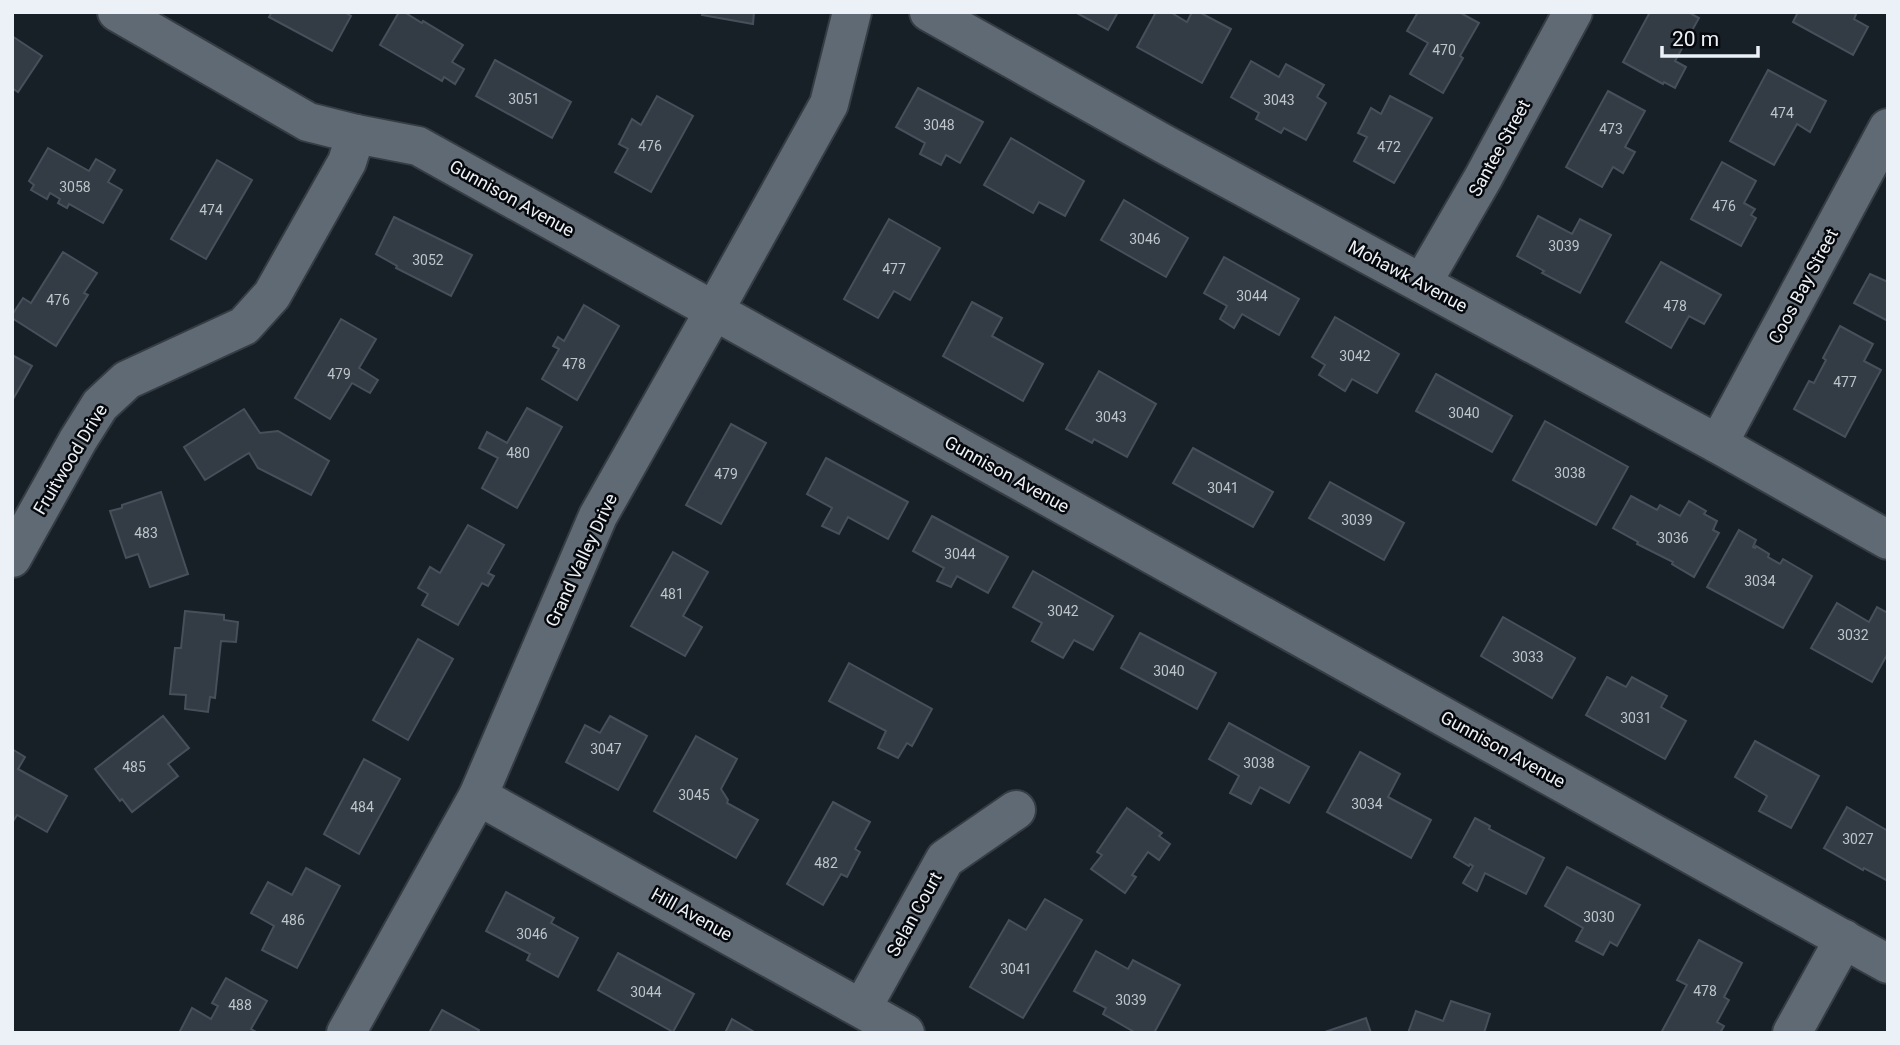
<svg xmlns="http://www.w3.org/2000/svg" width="1900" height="1045" viewBox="0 0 1900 1045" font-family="Roboto,sans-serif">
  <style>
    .building { fill: #333c45; stroke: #47505a; stroke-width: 2 }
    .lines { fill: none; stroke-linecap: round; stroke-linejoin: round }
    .minor-casing { stroke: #363c43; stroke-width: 42 }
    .minor { stroke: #606a74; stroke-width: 38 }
    .labels { text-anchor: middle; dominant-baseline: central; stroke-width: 5; stroke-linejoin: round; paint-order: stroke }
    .number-label { font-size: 14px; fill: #bdc4ca }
    .street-label { font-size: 18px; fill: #ebf1f7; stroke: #06080c }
  </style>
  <rect width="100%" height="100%" fill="#171f27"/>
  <!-- building -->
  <g class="building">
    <polygon points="272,12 344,12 351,16 332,51 269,17"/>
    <polygon points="399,12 404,12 422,23 423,21 463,45 452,62 464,69 455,84 444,77 442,81 380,45"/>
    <polygon points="703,12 754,12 753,24 702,15"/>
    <polygon points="1075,12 1118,12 1108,30"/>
    <polygon points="1156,12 1170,12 1187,22 1192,12 1199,12 1231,29 1202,83 1137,47"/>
    <polygon points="1418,12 1459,12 1479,23 1460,56 1463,58 1443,93 1410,74 1428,43 1407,31"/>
    <polygon points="1650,12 1688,12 1699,18 1675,61 1686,67 1675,88 1664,82 1663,84 1623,62"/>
    <polygon points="1798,12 1857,12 1854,19 1868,27 1853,55 1793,22"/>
    <polygon points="12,36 42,56 18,92 12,88"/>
    <polygon points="495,60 571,102 552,138 476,96"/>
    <polygon points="1251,61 1279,77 1286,64 1324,85 1317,97 1326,103 1306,140 1284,128 1281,133 1256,119 1259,113 1231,97"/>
    <polygon points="1768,70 1826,101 1810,132 1797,124 1774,165 1730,141"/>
    <polygon points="918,88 983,122 960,163 946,155 941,165 920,154 925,143 896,127"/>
    <polygon points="1608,91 1645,111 1625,147 1635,152 1623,173 1613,167 1602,187 1566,167"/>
    <polygon points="657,96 693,116 651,192 615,172 628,149 619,144 632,119 641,125"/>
    <polygon points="1390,96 1432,118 1394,183 1354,161 1367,137 1358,133 1371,108 1381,114"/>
    <polygon points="1011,138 1084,181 1065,216 1039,202 1033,213 984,185"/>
    <polygon points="48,148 89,171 96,159 115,170 108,182 122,190 103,223 69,204 67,208 58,203 60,199 50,193 47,199 31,190 34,185 29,181"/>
    <polygon points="217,160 252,180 206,259 171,239"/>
    <polygon points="1722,162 1756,181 1744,203 1755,209 1751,215 1756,218 1741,246 1691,219"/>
    <polygon points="1124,200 1188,238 1166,277 1101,240"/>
    <polygon points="1538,216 1572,234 1580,219 1611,235 1580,293 1542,273 1544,271 1517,256"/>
    <polygon points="394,217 472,255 451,296 396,268 397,266 376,254"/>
    <polygon points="889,219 940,248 910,300 894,291 878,318 844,299"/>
    <polygon points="63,252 97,273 84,293 88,295 56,346 12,318 12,315 23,298 31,303"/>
    <polygon points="1224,257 1299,299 1279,335 1242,314 1234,328 1220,319 1227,306 1204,293"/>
    <polygon points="1661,262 1721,295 1704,324 1689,316 1671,348 1626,322"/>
    <polygon points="1870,274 1888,282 1888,321 1854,303"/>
    <polygon points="972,302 1002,318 992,336 1043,364 1023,401 943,356"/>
    <polygon points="584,305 619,326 577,400 542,379 559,349 553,346 558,337 564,341"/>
    <polygon points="1335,317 1399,354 1377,393 1352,379 1345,391 1319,375 1325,365 1312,357"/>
    <polygon points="341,319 376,339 359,368 378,380 370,393 352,383 330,419 295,398"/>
    <polygon points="1840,326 1873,344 1864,361 1881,370 1845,437 1794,409 1809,381 1814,383 1826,360 1823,358"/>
    <polygon points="12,355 32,366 12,401"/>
    <polygon points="1099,371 1156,404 1127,457 1094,439 1092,443 1066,429"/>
    <polygon points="1436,374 1512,416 1492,452 1416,411"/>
    <polygon points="527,408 562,427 517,508 482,488 498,458 479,448 487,432 507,443"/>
    <polygon points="244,409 260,433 278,431 329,461 311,495 258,468 249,453 205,480 184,447"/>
    <polygon points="1545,421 1628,467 1596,525 1513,480"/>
    <polygon points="731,424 766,443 721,524 686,505"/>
    <polygon points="1193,448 1273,492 1253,527 1173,483"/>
    <polygon points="826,458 908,502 888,539 848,517 839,534 822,526 832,508 807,494"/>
    <polygon points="1330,482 1404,523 1384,560 1309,518"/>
    <polygon points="161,492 188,574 150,587 138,554 126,558 110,511 122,508 122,505"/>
    <polygon points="1631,496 1657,510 1660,505 1680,516 1689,501 1706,511 1704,514 1717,521 1713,530 1719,533 1694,577 1672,564 1673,562 1637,544 1638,542 1613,528"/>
    <polygon points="932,516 1008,557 988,593 957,576 951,587 937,581 944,568 913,551"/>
    <polygon points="468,525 504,545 488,573 494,576 488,586 482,583 458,625 422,605 428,594 418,588 430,567 440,573"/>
    <polygon points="1739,530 1756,540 1753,547 1755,548 1756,546 1769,554 1768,557 1780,564 1783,559 1812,576 1783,628 1707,587"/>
    <polygon points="673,552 708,572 683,616 702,627 685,656 631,626"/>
    <polygon points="1033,571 1113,616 1093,650 1074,640 1063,658 1032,641 1042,623 1013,607"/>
    <polygon points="1837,603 1869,622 1877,607 1888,613 1888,653 1872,682 1811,648"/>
    <polygon points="185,611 224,615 224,620 238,622 236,642 221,641 215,698 210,697 208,712 185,709 186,695 170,694 175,648 181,648"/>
    <polygon points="1503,617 1575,658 1552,698 1481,656"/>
    <polygon points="1140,633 1216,673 1197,709 1121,668"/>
    <polygon points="418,639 453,659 408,740 373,720"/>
    <polygon points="849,663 932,709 912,746 907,743 898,758 878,748 886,731 829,701"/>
    <polygon points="1607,677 1626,687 1632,677 1667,696 1661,707 1686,721 1665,759 1586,715"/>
    <polygon points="163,716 189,748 168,764 178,776 132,812 122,799 120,801 95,769"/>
    <polygon points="610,716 647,736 618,790 566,762 585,725 600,733"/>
    <polygon points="1229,723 1309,767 1289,803 1260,787 1251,804 1230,793 1239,776 1209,759"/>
    <polygon points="696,736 737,759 721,789 728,800 727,803 758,820 736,858 654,811"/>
    <polygon points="1755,741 1819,776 1791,828 1759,811 1767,796 1735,777"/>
    <polygon points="12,749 25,757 18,769 67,796 47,832 17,815 12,823"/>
    <polygon points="1360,752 1400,774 1388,797 1431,820 1411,858 1327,812"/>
    <polygon points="364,759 400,779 359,854 324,834"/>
    <polygon points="833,802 870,822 855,849 860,852 847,877 841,874 823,905 787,884"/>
    <polygon points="1847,807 1888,831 1888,881 1864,868 1863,870 1824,848"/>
    <polygon points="1127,808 1162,833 1159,836 1170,844 1159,860 1148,852 1132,875 1136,877 1125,893 1091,869 1102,855 1097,852"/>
    <polygon points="1475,818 1490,826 1489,829 1544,858 1526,894 1485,873 1477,891 1463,883 1473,866 1470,864 1469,866 1454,857"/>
    <polygon points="1567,867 1640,905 1617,946 1610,942 1603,955 1576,941 1583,928 1545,906"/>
    <polygon points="306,868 340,886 297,968 262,950 274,926 251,913 268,882 292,895"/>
    <polygon points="506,892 554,918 551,923 578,938 558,977 527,960 530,954 486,931"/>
    <polygon points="1045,899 1082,920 1023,1018 970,987 1009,920 1026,930"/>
    <polygon points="1699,940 1742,963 1724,997 1729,1000 1717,1022 1724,1026 1720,1033 1661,1033 1687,985 1677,980"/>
    <polygon points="1096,951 1128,969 1133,960 1180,985 1154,1033 1136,1033 1103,1014 1106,1008 1074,991"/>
    <polygon points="618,953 694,994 673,1032 598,990"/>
    <polygon points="226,978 267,1001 251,1029 258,1033 179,1033 192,1008 211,1019 218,1006 212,1003"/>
    <polygon points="1451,1001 1490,1014 1484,1033 1408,1033 1416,1011 1443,1021"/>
    <polygon points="442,1010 479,1030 477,1033 429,1033"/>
    <polygon points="1366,1018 1371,1033 1322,1033"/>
    <polygon points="732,1019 756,1033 725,1033"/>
  </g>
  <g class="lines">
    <!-- minor casing -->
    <g class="minor-casing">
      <g id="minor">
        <polyline points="117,12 308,122 356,134 418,146 1888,964"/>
        <polyline points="929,12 1164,144 1718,444 1888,540"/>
        <polyline points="1422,283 1483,178 1573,12"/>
        <polyline points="1718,444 1888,128"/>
        <polyline points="12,558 78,440 100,405 127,380 244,326 272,295 347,162 356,134"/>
        <polyline points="478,796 905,1033"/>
        <polyline points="862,1008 945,859 1016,810"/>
        <polyline points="346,1033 478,796 598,516 714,311 829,104 852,12"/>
        <polyline points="1792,1033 1844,939"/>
      </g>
    </g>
    <!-- minor -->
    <use href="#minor" class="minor"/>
  </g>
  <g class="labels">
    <!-- number labels -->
    <g class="number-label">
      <text x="1444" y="50">470</text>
      <text x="524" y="99">3051</text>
      <text x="1279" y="100">3043</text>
      <text x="1782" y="113">474</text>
      <text x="939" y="125">3048</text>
      <text x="1611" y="129">473</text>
      <text x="650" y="146">476</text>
      <text x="1389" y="147">472</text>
      <text x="75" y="187">3058</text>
      <text x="1724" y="206">476</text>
      <text x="211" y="210">474</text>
      <text x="1145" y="239">3046</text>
      <text x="1564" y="246">3039</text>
      <text x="428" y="260">3052</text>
      <text x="894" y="269">477</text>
      <text x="1252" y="296">3044</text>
      <text x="58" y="300">476</text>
      <text x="1675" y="306">478</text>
      <text x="1355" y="356">3042</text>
      <text x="574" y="364">478</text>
      <text x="339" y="374">479</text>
      <text x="1845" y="382">477</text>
      <text x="1464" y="413">3040</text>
      <text x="1111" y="417">3043</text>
      <text x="518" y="453">480</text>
      <text x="1570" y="473">3038</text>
      <text x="726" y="474">479</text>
      <text x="1223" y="488">3041</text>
      <text x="1357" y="520">3039</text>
      <text x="146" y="533">483</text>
      <text x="1673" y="538">3036</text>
      <text x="960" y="554">3044</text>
      <text x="1760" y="581">3034</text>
      <text x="672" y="594">481</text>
      <text x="1063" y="611">3042</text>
      <text x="1853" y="635">3032</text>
      <text x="1528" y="657">3033</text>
      <text x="1169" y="671">3040</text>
      <text x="1636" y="718">3031</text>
      <text x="606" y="749">3047</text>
      <text x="1259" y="763">3038</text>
      <text x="134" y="767">485</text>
      <text x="694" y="795">3045</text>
      <text x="1367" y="804">3034</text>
      <text x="362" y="807">484</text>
      <text x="1858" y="839">3027</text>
      <text x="826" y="863">482</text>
      <text x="1599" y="917">3030</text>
      <text x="293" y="920">486</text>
      <text x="532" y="934">3046</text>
      <text x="1016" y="969">3041</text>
      <text x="1705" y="991">478</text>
      <text x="646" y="992">3044</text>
      <text x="1131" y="1000">3039</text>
      <text x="240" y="1005">488</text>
    </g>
    <!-- street labels -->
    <g class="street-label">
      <text transform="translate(1499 148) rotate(-61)">Santee Street</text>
      <text transform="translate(512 198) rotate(29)">Gunnison Avenue</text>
      <text transform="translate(1408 276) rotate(28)">Mohawk Avenue</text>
      <text transform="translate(1803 286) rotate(-62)">Coos Bay Street</text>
      <text transform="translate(70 459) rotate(-59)">Fruitwood Drive</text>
      <text transform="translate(1007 474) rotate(29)">Gunnison Avenue</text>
      <text transform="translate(581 560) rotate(-65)">Grand Valley Drive</text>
      <text transform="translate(1503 749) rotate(29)">Gunnison Avenue</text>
      <text transform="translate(692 914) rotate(29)">Hill Avenue</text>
      <text transform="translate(914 914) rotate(-61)">Selan Court</text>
    </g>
  </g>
  <!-- border -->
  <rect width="1900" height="1045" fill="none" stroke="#ebf1f7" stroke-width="28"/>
  <!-- scale -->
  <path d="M1662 46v10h96v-10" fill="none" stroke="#ebf1f7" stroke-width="3.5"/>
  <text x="1672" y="46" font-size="21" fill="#ebf1f7" stroke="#06080c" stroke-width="5" paint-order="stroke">20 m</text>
</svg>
